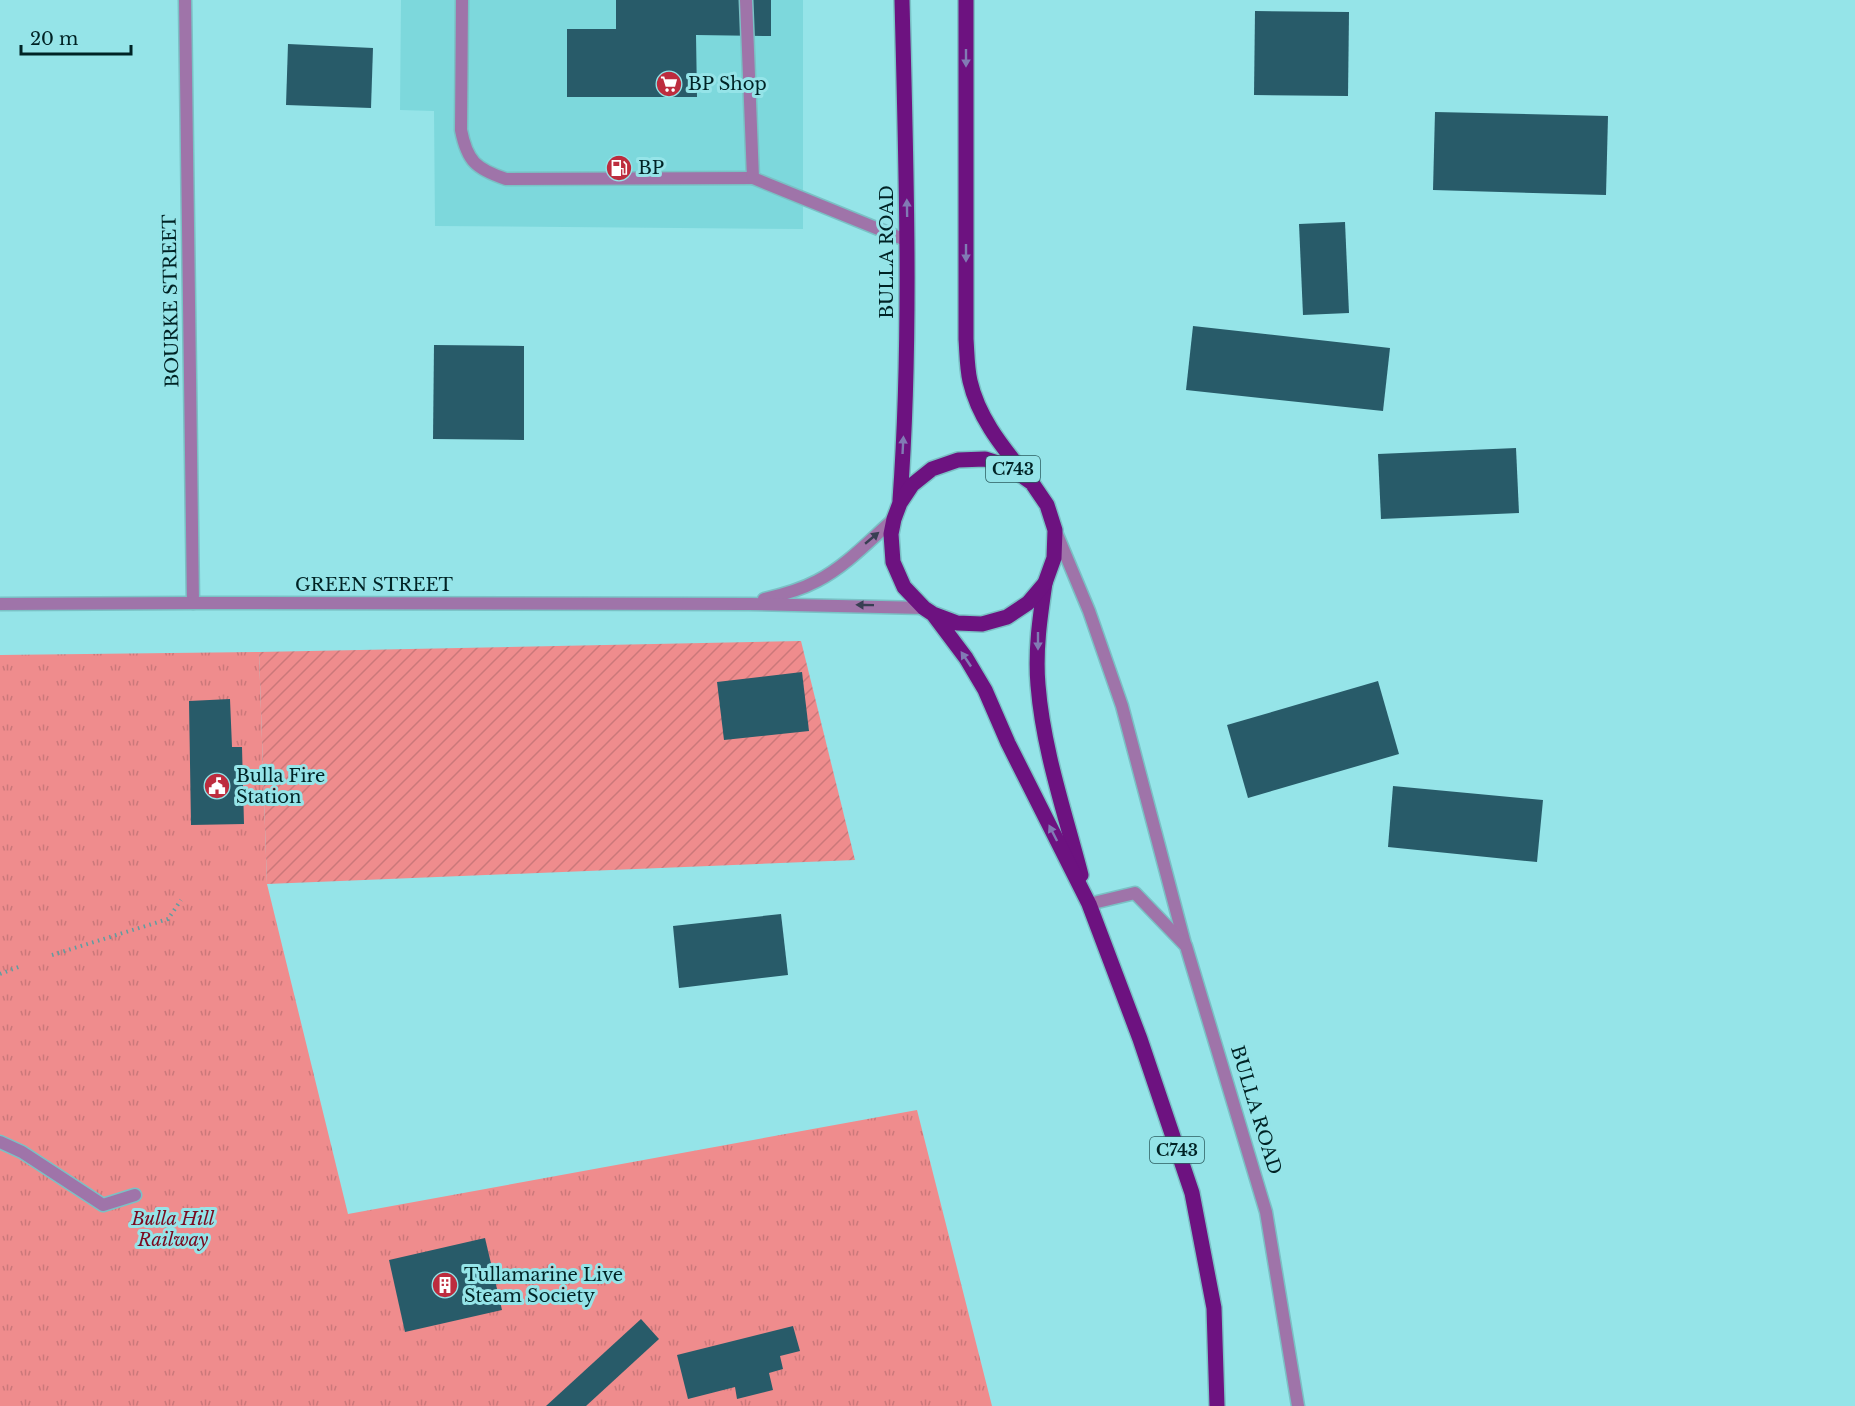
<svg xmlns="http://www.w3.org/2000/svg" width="1855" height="1406" viewBox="0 0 1855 1406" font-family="'Libre Baskerville',serif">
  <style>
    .built { fill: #7dd8dc }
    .grass { fill: url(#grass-tufts) }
    .garden { fill: url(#garden-furrows) }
    .building { fill: #285b69 }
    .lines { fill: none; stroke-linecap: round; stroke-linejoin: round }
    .service-casing { stroke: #7ac1c5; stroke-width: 15 }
    .minor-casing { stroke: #7ac1c5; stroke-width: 15 }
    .primary-casing { stroke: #7ac1c5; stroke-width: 18 }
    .path { stroke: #5f9da1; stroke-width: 4; stroke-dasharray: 1.5 4.5; stroke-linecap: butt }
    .service { stroke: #9f74a9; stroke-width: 12 }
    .minor { stroke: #9f74a9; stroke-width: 12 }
    .primary { stroke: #6d1280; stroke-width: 15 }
    .oneway { fill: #817bb4 }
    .oneway2 { fill: #383f53 }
    .labels { text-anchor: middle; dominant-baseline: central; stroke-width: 6; stroke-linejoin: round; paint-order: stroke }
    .shield { fill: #95e4e8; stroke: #2d5d60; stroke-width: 1.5 }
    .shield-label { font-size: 16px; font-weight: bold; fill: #002325 }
    .poi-label { font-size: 18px; fill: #002325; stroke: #95e4e8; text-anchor: start }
    .street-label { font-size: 18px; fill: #002325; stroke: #95e4e8 }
    .park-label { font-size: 18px; font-style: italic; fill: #7a0a1f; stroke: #95e4e8 }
  </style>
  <defs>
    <pattern id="grass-tufts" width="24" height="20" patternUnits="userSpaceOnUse" patternTransform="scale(1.5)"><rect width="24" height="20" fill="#ef8c8d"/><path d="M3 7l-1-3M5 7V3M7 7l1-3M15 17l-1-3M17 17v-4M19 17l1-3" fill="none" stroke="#cb787a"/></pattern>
    <pattern id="garden-furrows" width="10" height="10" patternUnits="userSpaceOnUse" patternTransform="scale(1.5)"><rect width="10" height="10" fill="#ef8c8d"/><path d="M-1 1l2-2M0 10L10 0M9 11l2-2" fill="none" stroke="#cb787a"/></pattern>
  </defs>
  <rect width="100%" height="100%" fill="#95e4e8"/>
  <!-- built -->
  <polygon class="built" points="401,0 803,0 803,229 435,226 434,111 400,110"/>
  <!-- grass -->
  <polygon class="grass" points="259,652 267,884 348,1214 917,1110 992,1406 0,1406 0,655"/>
  <!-- garden -->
  <polygon class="garden" points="801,641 855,860 267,884 259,652"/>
  <!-- building -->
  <g class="building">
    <polygon points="616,0 771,0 771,36 696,35 697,97 567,97 567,29 616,29"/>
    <polygon points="1255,11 1349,12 1348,96 1254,95"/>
    <polygon points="288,44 373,48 371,108 286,105"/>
    <polygon points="1435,112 1608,116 1606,195 1433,190"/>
    <polygon points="1345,222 1349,313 1303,315 1299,224"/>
    <polygon points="1193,326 1390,348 1383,411 1186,390"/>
    <polygon points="434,345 524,346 524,440 433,439"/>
    <polygon points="1516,448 1519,513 1381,519 1378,454"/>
    <polygon points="802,672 809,731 724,740 717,682"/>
    <polygon points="1378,681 1399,754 1248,798 1227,725"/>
    <polygon points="230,699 232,747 242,747 244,824 191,825 189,701"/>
    <polygon points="1393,786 1543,800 1537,862 1388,847"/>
    <polygon points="781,914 788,975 679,988 673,926"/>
    <polygon points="485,1238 502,1310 405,1332 389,1260"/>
    <polygon points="641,1319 659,1339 586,1406 546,1406"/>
    <polygon points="793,1326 800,1351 780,1356 783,1369 769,1373 773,1390 737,1399 735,1387 688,1399 677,1355"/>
  </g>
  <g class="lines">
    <!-- service casing -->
    <g class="service-casing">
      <g id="service">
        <path d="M 462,0 L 461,130 C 467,161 476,169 506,179 L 753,178"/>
        <polyline points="746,0 753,178 908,241"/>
        <polyline points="1056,532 1089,611 1122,706 1185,944"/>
        <polyline points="1089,904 1135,893 1186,946 1266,1212 1298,1406"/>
        <polyline points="0,1142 22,1152 103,1205 135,1195"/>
      </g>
    </g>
    <!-- minor casing -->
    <g class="minor-casing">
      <g id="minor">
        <polyline points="185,0 193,603"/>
        <path d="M 764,599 C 782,595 800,590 817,581 C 846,566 870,540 894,519"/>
        <polyline points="0,604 193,603 749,604 924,608"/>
      </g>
    </g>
    <!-- primary casing -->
    <g class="primary-casing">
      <g id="primary">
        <path d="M 966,0 L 966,339 C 967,353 967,368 970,381 C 978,416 1000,444 1022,471"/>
        <path d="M 900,500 C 912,334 906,167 902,0"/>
        <path d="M 1045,583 C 1040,617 1035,651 1038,685 C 1043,749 1065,813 1081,875"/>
        <polyline points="933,614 957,623 982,624 1007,617 1028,603 1045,583 1054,558 1055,530 1047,505 1032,483 1010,467 985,459 958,460 932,469 912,485 900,503 894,519 891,534 893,562 904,587 924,608 933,614 966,658 985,690 1008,743 1089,904 1140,1039 1192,1193 1214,1308 1217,1406"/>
      </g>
    </g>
    <!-- path -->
    <g class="path">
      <polyline points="52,955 168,919 181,900"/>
      <polyline points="0,974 21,966"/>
    </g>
    <!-- service -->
    <use href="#service" class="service"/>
    <!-- minor -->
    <use href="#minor" class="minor"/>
    <!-- primary -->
    <use href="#primary" class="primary"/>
  </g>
  <!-- one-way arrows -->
  <defs><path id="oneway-solid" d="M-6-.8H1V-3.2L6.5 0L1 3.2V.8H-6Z" transform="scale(1.5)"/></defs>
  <g class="oneway">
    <use href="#oneway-solid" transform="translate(966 58) rotate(90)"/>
    <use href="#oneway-solid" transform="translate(907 208) rotate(-91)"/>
    <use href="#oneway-solid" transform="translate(966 253) rotate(90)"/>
    <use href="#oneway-solid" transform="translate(903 445) rotate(-87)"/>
    <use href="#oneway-solid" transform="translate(1038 641) rotate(90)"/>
    <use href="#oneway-solid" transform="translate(966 659) rotate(-124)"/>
    <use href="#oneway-solid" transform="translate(1053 833) rotate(-117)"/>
  </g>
  <g class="oneway2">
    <use href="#oneway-solid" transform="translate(872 538) rotate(-40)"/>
    <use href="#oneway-solid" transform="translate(865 605) rotate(-179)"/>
  </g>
  <!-- icons -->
  <defs>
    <g id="supermarket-disc" transform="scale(1.35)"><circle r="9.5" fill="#bd2c3e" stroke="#95e4e8"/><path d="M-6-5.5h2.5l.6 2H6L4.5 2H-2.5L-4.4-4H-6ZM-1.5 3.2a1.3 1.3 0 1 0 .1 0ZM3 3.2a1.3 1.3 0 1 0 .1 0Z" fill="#fff"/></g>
    <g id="fuel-disc" transform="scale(1.35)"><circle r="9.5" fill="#bd2c3e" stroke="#95e4e8"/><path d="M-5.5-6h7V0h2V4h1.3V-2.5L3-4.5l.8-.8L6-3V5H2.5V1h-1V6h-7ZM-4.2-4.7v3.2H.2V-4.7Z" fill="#fff"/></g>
    <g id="civic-disc" transform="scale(1.35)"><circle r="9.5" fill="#bd2c3e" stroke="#95e4e8"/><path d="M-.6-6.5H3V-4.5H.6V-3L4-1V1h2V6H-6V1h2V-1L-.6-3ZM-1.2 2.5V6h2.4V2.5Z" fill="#fff"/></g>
    <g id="building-disc" transform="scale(1.35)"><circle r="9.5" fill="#bd2c3e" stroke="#95e4e8"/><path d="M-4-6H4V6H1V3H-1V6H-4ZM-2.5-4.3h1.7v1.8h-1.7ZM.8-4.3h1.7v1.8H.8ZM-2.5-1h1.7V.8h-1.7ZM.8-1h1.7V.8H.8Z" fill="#fff"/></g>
  </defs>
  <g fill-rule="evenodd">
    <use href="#supermarket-disc" x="669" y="84"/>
    <use href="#fuel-disc" x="619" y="168"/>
    <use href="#civic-disc" x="217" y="786"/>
    <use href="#building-disc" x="445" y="1285"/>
  </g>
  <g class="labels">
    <!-- shield labels -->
    <g class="shield">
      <rect x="986" y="456" width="54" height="26" rx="4.5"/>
      <rect x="1150" y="1137" width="54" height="26" rx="4.5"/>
    </g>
    <g class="shield-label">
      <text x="1013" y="469">C743</text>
      <text x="1177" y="1150">C743</text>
    </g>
    <!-- poi labels -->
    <g class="poi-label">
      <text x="688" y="84">BP Shop</text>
      <text x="638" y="168">BP</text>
      <text x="236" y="776">Bulla Fire<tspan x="236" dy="21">Station</tspan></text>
      <text x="464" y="1275">Tullamarine Live<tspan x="464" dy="21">Steam Society</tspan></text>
    </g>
    <!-- street labels -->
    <g class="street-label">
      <text transform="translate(887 252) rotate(-90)">BULLA ROAD</text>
      <text transform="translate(171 301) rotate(-91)">BOURKE STREET</text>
      <text x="374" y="585">GREEN STREET</text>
      <text transform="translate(1256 1110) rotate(73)">BULLA ROAD</text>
    </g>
    <!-- park labels -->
    <g class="park-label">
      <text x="173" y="1219">Bulla Hill<tspan x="173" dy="21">Railway</tspan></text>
    </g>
  </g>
  <!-- scale -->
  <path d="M21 45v9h110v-9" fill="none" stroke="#002325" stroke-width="3"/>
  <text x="30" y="45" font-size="18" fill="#002325" stroke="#95e4e8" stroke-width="4.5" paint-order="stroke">20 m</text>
</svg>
